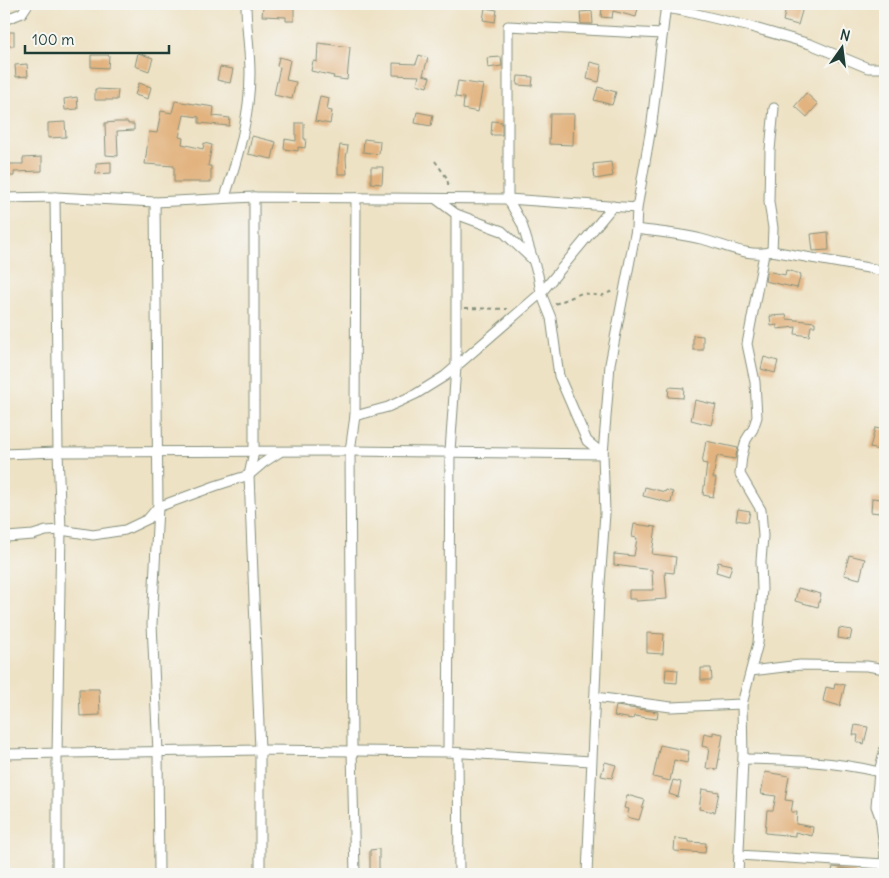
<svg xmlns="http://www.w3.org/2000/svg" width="889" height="878" viewBox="0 0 889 878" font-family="Delius,sans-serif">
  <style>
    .building { fill: #e2b37f }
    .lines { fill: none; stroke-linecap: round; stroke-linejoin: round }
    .street-casing { stroke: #86907c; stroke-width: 11 }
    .path { stroke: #86907c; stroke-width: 2; stroke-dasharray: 4 4; stroke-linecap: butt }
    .street { stroke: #fff; stroke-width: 9 }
  </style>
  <rect width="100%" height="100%" fill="#f6f6f2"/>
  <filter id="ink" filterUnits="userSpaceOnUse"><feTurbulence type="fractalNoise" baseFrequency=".02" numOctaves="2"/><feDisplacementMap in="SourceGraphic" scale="10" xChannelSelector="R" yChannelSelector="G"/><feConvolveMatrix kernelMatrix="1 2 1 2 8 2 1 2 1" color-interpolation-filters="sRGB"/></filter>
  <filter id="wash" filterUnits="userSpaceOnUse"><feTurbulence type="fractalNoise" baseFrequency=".0096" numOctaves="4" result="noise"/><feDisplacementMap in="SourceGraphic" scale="20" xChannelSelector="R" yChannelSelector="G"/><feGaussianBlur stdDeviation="1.12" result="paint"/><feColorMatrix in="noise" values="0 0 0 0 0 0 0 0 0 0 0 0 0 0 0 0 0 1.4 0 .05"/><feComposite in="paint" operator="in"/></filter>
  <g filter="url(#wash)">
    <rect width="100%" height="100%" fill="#eee2c5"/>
    <g id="blocks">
      <!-- building -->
      <g class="building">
        <polygon points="268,4 294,4 294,21 286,21 286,17 262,16 263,7 267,7"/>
        <polygon points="596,4 639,4 636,17 613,11 612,18 601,17 602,8 596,7"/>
        <polygon points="787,4 804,4 798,25 783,21"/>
        <polygon points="485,8 497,10 495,22 483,20"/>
        <polygon points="592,11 593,24 581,24 580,12"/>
        <rect x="4" y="32" width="10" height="14"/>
        <polygon points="318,43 350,47 347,80 333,78 334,76 311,71 313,61 317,62"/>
        <polygon points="138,53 153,58 149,71 135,66"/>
        <polygon points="91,55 109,55 108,68 91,67"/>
        <polygon points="419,55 428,58 423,75 430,77 427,87 417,84 419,76 393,75 393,63 416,64"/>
        <polygon points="279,57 290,60 286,80 296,82 292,99 274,95 280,67 277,66"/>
        <polygon points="501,57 502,66 488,68 487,58"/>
        <polygon points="590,62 602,65 599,82 587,79"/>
        <polygon points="27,64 28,76 16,77 15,65"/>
        <polygon points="220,67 233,69 230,83 217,80"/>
        <polygon points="518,76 533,77 532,86 517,85"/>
        <polygon points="458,81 483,85 478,112 463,109 464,98 455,97"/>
        <polygon points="139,83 151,87 148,99 135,95"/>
        <polygon points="598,87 616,92 612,105 594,100"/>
        <polygon points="95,89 118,90 117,100 95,100"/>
        <polygon points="806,93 818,104 807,117 795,106"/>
        <polygon points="320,96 329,98 327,110 332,111 330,124 315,121"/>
        <polygon points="77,97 78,109 65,110 64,99"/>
        <polygon points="175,101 214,107 213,116 230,118 229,126 199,123 199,117 184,115 179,137 183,138 182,144 203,149 204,143 212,145 208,166 211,166 211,182 174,182 174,166 145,164 149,132 157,133 161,111 172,113"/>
        <polygon points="417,112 433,115 431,126 415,123"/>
        <polygon points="550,114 574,114 573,145 549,144"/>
        <polygon points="492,121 502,122 502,135 491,135"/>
        <polygon points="65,122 66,137 48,138 48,123"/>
        <polygon points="116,122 128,122 128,124 134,124 134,130 117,131 118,156 106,155 105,123"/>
        <polygon points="296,123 304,123 304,139 306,139 305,148 298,147 298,151 284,149 285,139 296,141"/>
        <polygon points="252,136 276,142 272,159 248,154"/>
        <polygon points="364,139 380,141 379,154 363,152"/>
        <polygon points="340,145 348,146 346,158 347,174 338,174 338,160"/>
        <polygon points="42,157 42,171 14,172 14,176 4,176 4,164 23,164 23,158"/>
        <polygon points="111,162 111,173 96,174 96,163"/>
        <polygon points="611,162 613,176 595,179 593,164"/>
        <polygon points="371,167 383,167 382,184 371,183"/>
        <polygon points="828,232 829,250 813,251 811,234"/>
        <polygon points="786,270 801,274 797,288 765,281 767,271 785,275"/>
        <polygon points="786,315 787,319 815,322 815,326 811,326 809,336 795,334 796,327 777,329 777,325 771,326 770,316"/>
        <polygon points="693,335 703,336 703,350 693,350"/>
        <polygon points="764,357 778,361 775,373 761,369"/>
        <polygon points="669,387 684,388 683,398 668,397"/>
        <polygon points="695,400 716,405 711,425 691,420"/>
        <polygon points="875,428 885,430 884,451 870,448"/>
        <polygon points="706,441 738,448 735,459 717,456 713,478 716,478 713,497 703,495 707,464 702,463"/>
        <polygon points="645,487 665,492 666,490 673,492 671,503 643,496"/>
        <polygon points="872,498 882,499 880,513 871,512"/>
        <polygon points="738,509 750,511 748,522 736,520"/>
        <polygon points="634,524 656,527 652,554 676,557 674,573 665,572 667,599 636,601 636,599 629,599 629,590 653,590 652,570 614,565 614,554 634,556 637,538 632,537"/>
        <polygon points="849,555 865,559 860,579 844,575"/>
        <polygon points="718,562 732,565 729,576 716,572"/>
        <polygon points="798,588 821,594 818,607 795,601"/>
        <polygon points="839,628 852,630 850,640 838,638"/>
        <polygon points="647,633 664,634 663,654 647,653"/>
        <polygon points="701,668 711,668 712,680 701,680"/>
        <polygon points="666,669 678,670 677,683 665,682"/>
        <polygon points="835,683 845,685 840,706 823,701 826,687 834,689"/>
        <polygon points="79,689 99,689 100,715 80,716"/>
        <polygon points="616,706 658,712 657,719 634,716 633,719 614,716"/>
        <polygon points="855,725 868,727 864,744 857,742 858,735 853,735"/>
        <polygon points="713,732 723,734 717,770 706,768 709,748 702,746 704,733 713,735"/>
        <polygon points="660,745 689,751 687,763 674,760 670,781 653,777"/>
        <polygon points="605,762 616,765 612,778 601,776"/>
        <polygon points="765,772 789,776 785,800 793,801 791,812 797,812 796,824 813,827 812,836 795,832 795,836 765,833 767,810 773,810 776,796 761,794"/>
        <polygon points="673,780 681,782 678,797 669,794"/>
        <polygon points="702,789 719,792 715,812 699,809"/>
        <polygon points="627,795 645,800 639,820 627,817 629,809 624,808"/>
        <polygon points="675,838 689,840 689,842 706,843 705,853 674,851"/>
        <polygon points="379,849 379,871 370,871 370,850"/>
        <polygon points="833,867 855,870 855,874 831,874"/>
      </g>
    </g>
  </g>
  <g filter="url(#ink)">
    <use href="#blocks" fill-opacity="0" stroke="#86907c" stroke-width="1"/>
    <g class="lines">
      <!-- street casing -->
      <g class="street-casing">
        <g id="street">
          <polyline points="665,8 684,11 751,27 810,44 868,68 885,68"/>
          <polyline points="4,20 22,13 28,4"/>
          <polyline points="55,197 58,452 61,530 57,755 57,874"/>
          <path d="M 225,197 C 238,157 250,116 250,73 C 250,50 246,27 246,4"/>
          <polyline points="254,197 254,452 249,475 260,750 260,874"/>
          <polyline points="4,198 55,197 155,202 254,197 508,199 637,208"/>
          <polyline points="436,199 456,214 502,231 533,260 538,275 541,293 551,318 559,376 587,441 603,454"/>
          <polyline points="155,202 158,507 152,624 158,752 159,874"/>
          <path d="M 636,229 C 658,232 680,234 701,239 C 723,244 750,259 772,251 L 885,271"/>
          <polyline points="772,251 773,228 769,202 770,150 774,108"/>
          <polyline points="533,260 522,224 508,199 508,26 662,34"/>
          <polyline points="355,416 388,407 416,394 445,376 541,293 613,206"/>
          <polyline points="4,454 58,452 350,451 603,454"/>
          <polyline points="4,539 7,537 33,535 46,531 61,530 93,535 125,530 148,519 158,507 215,486 249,475 263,463 280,452"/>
          <polyline points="751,671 800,665 867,666 885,669"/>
          <polyline points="595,697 671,707 742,704"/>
          <polyline points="448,752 450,451 456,367 456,214"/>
          <polyline points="458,753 459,874"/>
          <polyline points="4,754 260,750 448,752 591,761"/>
          <path d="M 743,759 C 788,760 835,761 879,772"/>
          <polyline points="739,855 884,864"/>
          <polyline points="355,874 352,751 350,451 355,416 356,198"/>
          <polyline points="587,874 599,598 605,513 603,454 608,392 610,364 636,229 637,208 652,122 666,4"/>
          <polyline points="738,874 743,759 742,704 758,643 762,589 761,561 763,536 761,510 740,474 742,456 746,440 753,429 757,417 755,382 747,344 764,254"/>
          <polyline points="883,874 885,853 880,817 876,806 879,772 885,748"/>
        </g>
      </g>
      <!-- path -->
      <g class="path">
        <polyline points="435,161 447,178 449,189"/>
        <polyline points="555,304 582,293 601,296 615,290"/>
        <polyline points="465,308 507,309"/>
      </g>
      <!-- street -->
      <use href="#street" class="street"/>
    </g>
  </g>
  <!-- margin -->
  <rect width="889" height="878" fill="none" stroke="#f6f6f2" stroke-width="20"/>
  <!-- north arrow -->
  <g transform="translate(842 48) rotate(14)" stroke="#f6f6f2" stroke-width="4" paint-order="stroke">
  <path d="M0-4L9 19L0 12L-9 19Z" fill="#1f3d34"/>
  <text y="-8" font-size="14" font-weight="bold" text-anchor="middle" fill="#1f3d34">N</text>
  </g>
  <!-- scale -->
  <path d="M25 45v8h144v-8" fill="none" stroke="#1f3d34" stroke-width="2.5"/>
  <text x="32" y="45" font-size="15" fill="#1f3d34" stroke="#f6f6f2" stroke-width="4" paint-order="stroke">100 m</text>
</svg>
